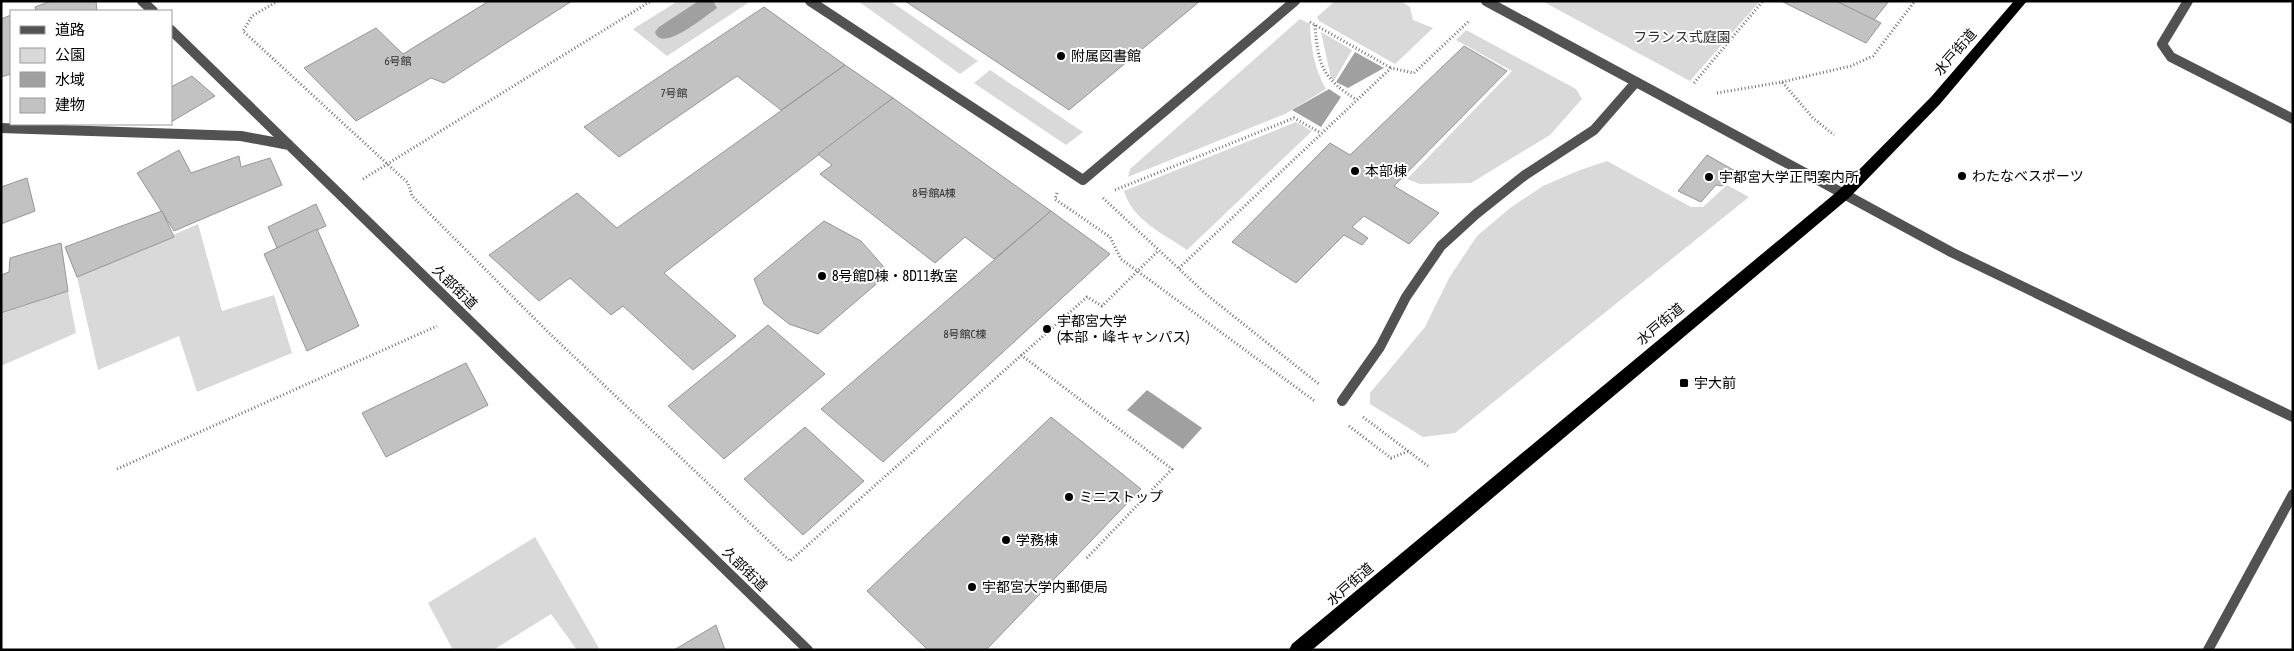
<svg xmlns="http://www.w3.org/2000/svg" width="2294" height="651" viewBox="0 0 2294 651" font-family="'Asap Condensed','Noto Sans JP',sans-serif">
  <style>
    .green { fill: #d9d9d9 }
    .water { fill: #a0a0a0 }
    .building { fill: #c2c2c2; stroke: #969696 }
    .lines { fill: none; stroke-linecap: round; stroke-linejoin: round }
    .path { stroke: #747474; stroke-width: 3; stroke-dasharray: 1 2.5; stroke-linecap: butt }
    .lane { stroke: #525252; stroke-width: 10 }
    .street { stroke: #525252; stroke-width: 10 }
    .highway { fill: #000; fill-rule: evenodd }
    .poi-dot { fill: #000; stroke: #fff; stroke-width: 2 }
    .labels { text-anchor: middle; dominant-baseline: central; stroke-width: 4; stroke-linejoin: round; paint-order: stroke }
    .number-label { font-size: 11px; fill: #303030 }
    .park-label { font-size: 14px; fill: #303030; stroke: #fff }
    .street-label { font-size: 14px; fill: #000; stroke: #fff }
    .poi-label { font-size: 14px; fill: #000; stroke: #fff; text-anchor: start }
  </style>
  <rect width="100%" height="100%" fill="#fff"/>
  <!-- green -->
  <g class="green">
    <polygon points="678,1 751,1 667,56 633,29"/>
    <polygon points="858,1 890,1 978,61 960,74"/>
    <polygon points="1335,1 1401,1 1410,7 1413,20 1433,28 1395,64 1319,21 1317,17"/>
    <polygon points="1542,1 1760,1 1690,81"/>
    <path d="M 1300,19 L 1310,24 C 1311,48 1314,68 1326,89 L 1285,114 L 1128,177 L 1130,169 Z"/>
    <polygon points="1466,30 1576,89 1582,99 1550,135 1471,183 1420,184 1407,179 1512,71 1456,40"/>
    <polygon points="1321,32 1352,50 1334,81 1331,78"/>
    <polygon points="990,70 1083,132 1066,145 974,83"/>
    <path d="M 1296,122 L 1312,131 L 1187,250 C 1164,234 1132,220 1124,191 Z"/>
    <polygon points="1607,161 1691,207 1703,207 1727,185 1749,197 1455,433 1423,437 1370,404 1370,393 1425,327 1449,278 1477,236 1510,208 1543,186 1580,170"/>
    <polygon points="198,224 222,311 274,295 292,353 197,392 179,336 98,370 77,277"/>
    <polygon points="68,291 76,333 1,366 1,314"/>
    <polygon points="535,537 600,650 577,650 551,614 493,650 453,650 428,603"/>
  </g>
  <!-- water -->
  <g class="water">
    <path d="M 713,1 L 717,8 L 713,11 C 703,18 661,53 655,32 L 659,27 L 697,2 Z"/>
    <polygon points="1355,52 1384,68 1348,88 1336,82"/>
    <polygon points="1329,89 1341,97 1321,127 1292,110"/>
    <polygon points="1147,390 1202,428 1183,449 1127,410"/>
  </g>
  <!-- building -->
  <g class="building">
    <polygon points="51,1 96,1 97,11 36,11 35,7"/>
    <polygon points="489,1 572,1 444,83 431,78 356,121 304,68 376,28 403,54"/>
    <polygon points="905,1 1200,1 1069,110"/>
    <polygon points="1836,1 1889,1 1874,20"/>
    <polygon points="1836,1 1881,23 1866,43 1783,2"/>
    <polygon points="764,7 845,65 781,110 737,76 619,157 584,127"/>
    <polygon points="11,15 11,74 1,77 1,19"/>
    <polygon points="1464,46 1507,71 1394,186 1439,213 1409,244 1364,216 1352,227 1368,238 1362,245 1344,235 1296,283 1232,242 1330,143 1350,155"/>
    <polygon points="845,65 893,98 664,273 736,336 693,370 623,306 611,315 570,278 539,301 489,255 577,193 617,228"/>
    <polygon points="192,76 215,96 171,122 171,87"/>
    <polygon points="893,98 1051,211 994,259 965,237 935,263 820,174 832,165 818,154"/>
    <polygon points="179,150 191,173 239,156 241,167 270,158 282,185 174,231 137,173"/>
    <polygon points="1707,155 1737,172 1722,186 1716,185 1701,202 1678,191"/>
    <polygon points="27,178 35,211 1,224 1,187"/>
    <polygon points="316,204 326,226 277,248 268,227"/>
    <polygon points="162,211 174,237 77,277 65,247"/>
    <polygon points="1051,211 1110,254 883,462 821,409"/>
    <polygon points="824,221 861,241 889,273 818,334 789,324 764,304 754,279"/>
    <polygon points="317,229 359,326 307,351 264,254"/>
    <polygon points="61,243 68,291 1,313 1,275 9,272 10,258"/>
    <polygon points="768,325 825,374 724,459 668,406"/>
    <polygon points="466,363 488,405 386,457 362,413"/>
    <polygon points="1051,417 1141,489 986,650 928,650 867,591"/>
    <polygon points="805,427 864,481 803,535 744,479"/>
    <polygon points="716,625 725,650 674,650"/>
  </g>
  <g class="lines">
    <!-- path -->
    <g class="path">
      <polyline points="278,1 252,16 243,31 408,183 412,196 548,332 790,561 1087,297 1102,306 1158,251"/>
      <polyline points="1310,22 1391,68"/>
      <path d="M 1315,25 C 1318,65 1322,78 1357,100"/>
      <polyline points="1782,82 1851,66 1873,56 1915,1"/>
      <polyline points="1694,83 1763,1"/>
      <polyline points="1717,93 1782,82 1813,118 1834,135"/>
      <polyline points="363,179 651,1"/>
      <polyline points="1115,190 1294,118 1321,133"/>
      <polyline points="1057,193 1055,199 1110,237 1121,259 1316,402"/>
      <polyline points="1103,198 1207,295 1320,385"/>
      <polyline points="1179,268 1391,68 1414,73 1469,21"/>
      <polyline points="1021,355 1172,469 1085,560"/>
      <polyline points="1363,417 1428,466"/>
      <polyline points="1349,426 1391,458 1409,451"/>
      <polyline points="117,469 437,326"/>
    </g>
    <!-- lane -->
    <g class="lane">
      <polyline points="810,1 1083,180 1295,1"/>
      <polyline points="1486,1 1844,194"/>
      <polyline points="1342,401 1380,347 1406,297 1441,246 1476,214 1525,175 1594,130 1636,82"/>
    </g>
    <!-- street -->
    <g class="street">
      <polyline points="142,1 153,11"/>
      <polyline points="2188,1 2162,44 2171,57 2293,119"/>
      <polyline points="171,30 288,144"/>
      <polyline points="1,128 241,136 289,145 808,650"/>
      <polyline points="1844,194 1951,252 2293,417"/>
      <polyline points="2208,650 2293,494"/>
    </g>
    <!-- highway -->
    <polygon class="highway" points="2014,1 2027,1 1940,104 1849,198 1312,650 1289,650 1292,644 1839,190 1931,97"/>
  </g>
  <!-- markers -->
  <g class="poi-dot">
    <circle cx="1061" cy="56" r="5"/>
    <circle cx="1355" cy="171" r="5"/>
    <circle cx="1962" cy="176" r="5"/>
    <circle cx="1709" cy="177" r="5"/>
    <circle cx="822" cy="276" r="5"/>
    <circle cx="1047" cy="329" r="5"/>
    <rect x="1679" y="378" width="10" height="10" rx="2.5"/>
    <circle cx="1069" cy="497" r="5"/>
    <circle cx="1006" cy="540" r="5"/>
    <circle cx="972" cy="587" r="5"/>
  </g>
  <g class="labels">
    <!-- number labels -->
    <g class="number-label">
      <text x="398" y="61">6号館</text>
      <text x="674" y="93">7号館</text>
      <text x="934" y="193">8号館A棟</text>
      <text x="965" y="334">8号館C棟</text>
    </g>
    <!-- park labels -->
    <g class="park-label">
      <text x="1682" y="37">フランス式庭園</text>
    </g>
    <!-- street labels -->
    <g class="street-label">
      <text transform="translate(1955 52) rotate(-49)">水戸街道</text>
      <text transform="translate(455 287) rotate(44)">久部街道</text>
      <text transform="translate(1660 324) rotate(-40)">水戸街道</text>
      <text transform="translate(745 569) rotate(44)">久部街道</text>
      <text transform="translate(1350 584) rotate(-41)">水戸街道</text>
    </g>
    <!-- poi labels -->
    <g class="poi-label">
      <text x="1071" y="56">附属図書館</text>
      <text x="1365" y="171">本部棟</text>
      <text x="1972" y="176">わたなべスポーツ</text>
      <text x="1719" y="177">宇都宮大学正門案内所</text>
      <text x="832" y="276">8号館D棟・8D11教室</text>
      <text x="1057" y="321">宇都宮大学<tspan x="1057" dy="16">(本部・峰キャンパス)</tspan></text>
      <text x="1694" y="383">宇大前</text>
      <text x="1079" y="497">ミニストップ</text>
      <text x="1016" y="540">学務棟</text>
      <text x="982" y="587">宇都宮大学内郵便局</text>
    </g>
  </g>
  <!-- border -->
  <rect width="2294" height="651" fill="none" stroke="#000000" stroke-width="5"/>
  <!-- legend -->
  <rect x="10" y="10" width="162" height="115" fill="#ffffff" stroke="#999999"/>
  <rect x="20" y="26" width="25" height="8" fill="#525252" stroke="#999999"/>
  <text x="55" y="35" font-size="15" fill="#000000">道路</text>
  <rect x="20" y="48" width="25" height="15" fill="#d9d9d9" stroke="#999999"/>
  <text x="55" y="60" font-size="15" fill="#000000">公園</text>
  <rect x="20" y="72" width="25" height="15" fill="#a0a0a0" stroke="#999999"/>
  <text x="55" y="85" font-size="15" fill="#000000">水域</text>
  <rect x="20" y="98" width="25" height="15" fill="#c2c2c2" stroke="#999999"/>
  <text x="55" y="110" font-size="15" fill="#000000">建物</text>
</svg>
